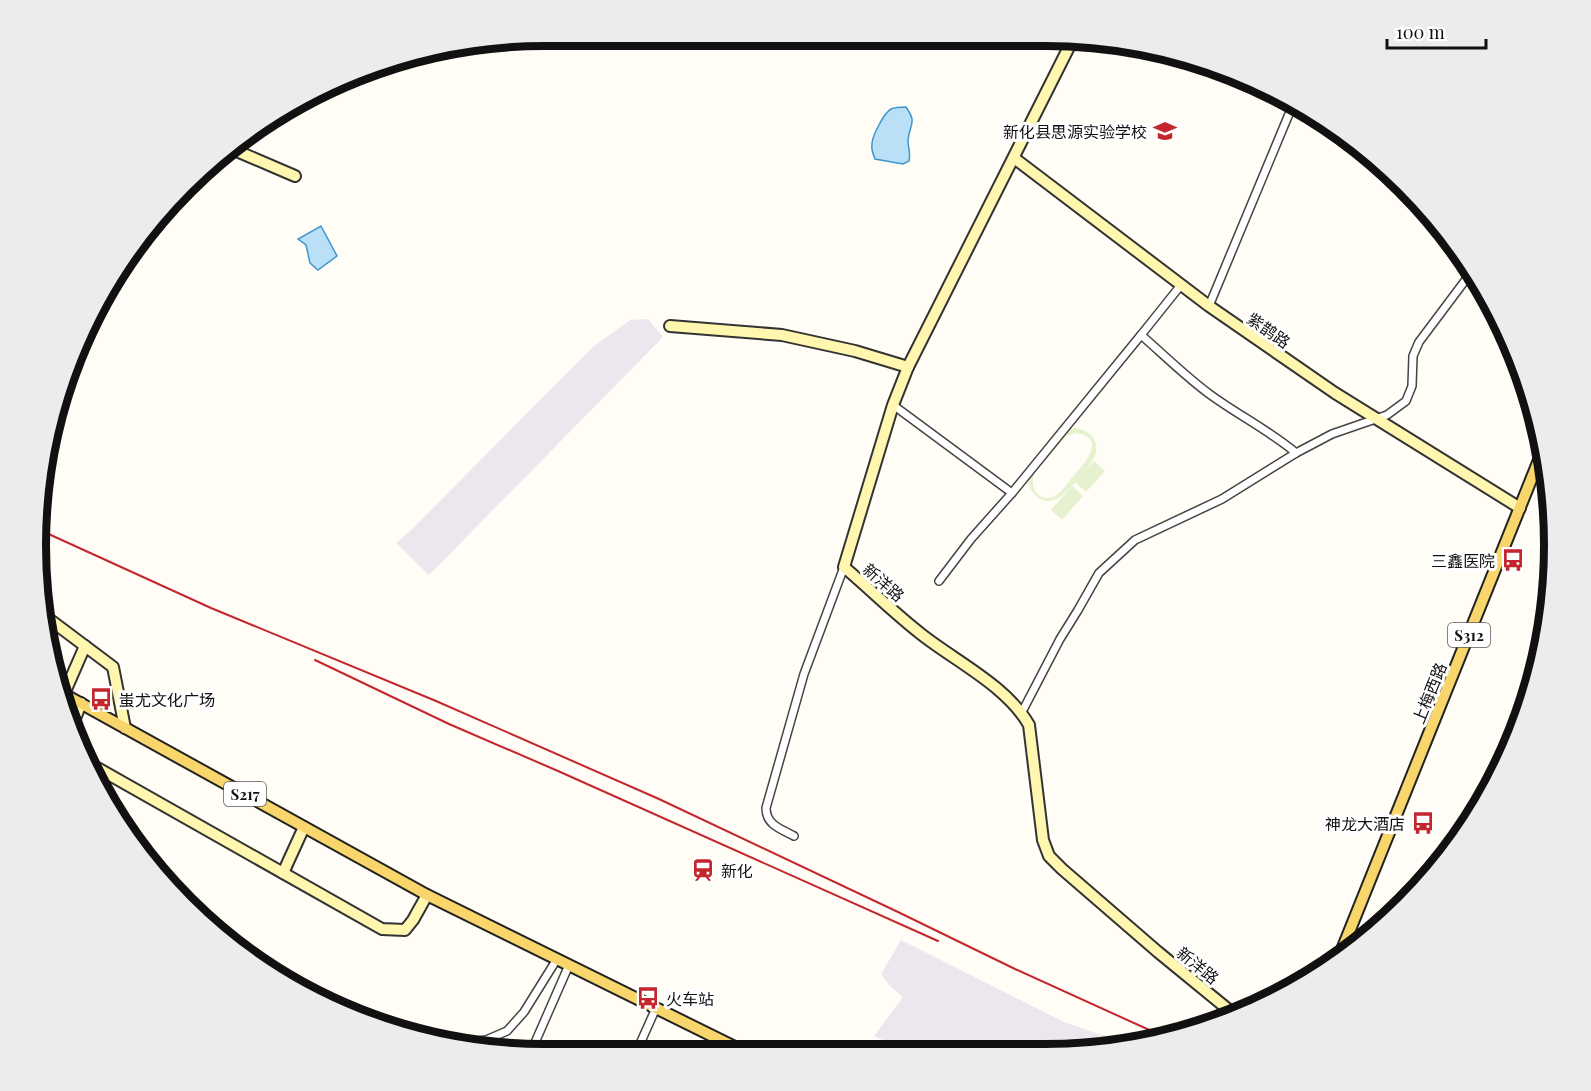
<svg xmlns="http://www.w3.org/2000/svg" width="1591" height="1091" viewBox="0 0 1591 1091" font-family="'Playfair Display','Noto Sans SC',serif">
  <style>
    .industrial { fill: #eee6ef }
    .pitch { fill: #e6f2cf; fill-rule: evenodd }
    .water { fill: #b9e0f7; stroke: #3f96cf; stroke-width: 1.5 }
    .lines { fill: none; stroke-linecap: round; stroke-linejoin: round }
    .street-casing { stroke: #444; stroke-width: 10 }
    .secondary-casing { stroke: #333; stroke-width: 14 }
    .primary-casing { stroke: #222; stroke-width: 14 }
    .street { stroke: #fff; stroke-width: 7 }
    .secondary { stroke: #fff6b0; stroke-width: 10 }
    .primary { stroke: #f9d66b; stroke-width: 10 }
    .rail { stroke: #c4262e; stroke-width: 2 }
    .labels { text-anchor: middle; dominant-baseline: central; stroke-width: 6; stroke-linejoin: round; paint-order: stroke }
    .shield { fill: #fff; stroke: #585858; stroke-width: 1.5 }
    .shield-label { font-size: 15px; font-weight: bold; fill: #111 }
    .poi-label { font-size: 16px; fill: #111; stroke: #fff; text-anchor: end }
    .street-label { font-size: 16px; fill: #111; stroke: #fff }
    .rim { fill: none; stroke: #111; stroke-width: 8 }
  </style>
  <rect width="100%" height="100%" fill="#fffdf5"/>
  <!-- industrial -->
  <g class="industrial">
    <polygon points="648,319 663,337 429,575 396,543 410,531 593,347 630,320"/>
    <polygon points="901,940 1064,1022 1134,1046 1045,1055 991,1055 940,1049 937,1055 917,1055 874,1036 903,997 890,986 881,974"/>
  </g>
  <!-- pitch -->
  <g class="pitch">
    <path d="M 1075,428 C 1090,429 1102,443 1094,458 C 1091,465 1067,493 1060,497 C 1044,508 1028,494 1028,477 L 1066,431 ZM 1077,433 C 1109,440 1082,466 1071,479 C 1067,484 1062,492 1055,496 C 1039,504 1028,487 1035,472 L 1066,436 Z"/>
    <polygon points="1094,461 1105,471 1086,492 1075,482"/>
    <polygon points="1072,486 1083,496 1062,520 1051,510"/>
  </g>
  <!-- water -->
  <g class="water">
    <path d="M 906,107 C 918,124 909,124 908,141 C 908,148 911,153 909,161 L 903,164 L 875,159 C 873,154 871,150 872,144 C 872,136 884,113 891,109 C 896,107 901,107 906,107 Z"/>
    <polygon points="321,226 337,256 318,270 310,263 306,245 298,239"/>
  </g>
  <g class="lines">
    <!-- street casing -->
    <g class="street-casing">
      <g id="street">
        <polyline points="1209,306 1294,102"/>
        <polyline points="1141,335 1181,285"/>
        <path d="M 893,405 L 1012,493 L 1141,335 C 1163,354 1184,375 1208,393 C 1236,414 1269,430 1296,453"/>
        <polyline points="939,581 971,539 1012,493"/>
        <polyline points="1022,712 1060,639 1078,610 1099,573 1135,540 1222,499 1296,453 1332,434 1387,415 1406,401 1412,386 1413,356 1419,342 1473,270"/>
        <path d="M 794,836 C 781,829 766,825 766,808 L 804,674 L 844,567"/>
        <polyline points="445,1045 486,1040 507,1031 524,1012 557,959"/>
        <polyline points="530,1054 569,965"/>
        <polyline points="635,1055 656,1008"/>
      </g>
    </g>
    <!-- secondary casing -->
    <g class="secondary-casing">
      <g id="secondary">
        <path d="M 1073,39 L 908,367 L 893,405 L 844,567 C 870,589 894,613 921,634 C 955,661 1007,686 1029,725 L 1043,840 L 1049,856 L 1062,869 L 1158,952 L 1235,1015"/>
        <polyline points="232,149 295,176"/>
        <polyline points="1014,158 1209,306 1335,393 1520,508"/>
        <polyline points="670,326 782,335 855,351 908,367"/>
        <polyline points="45,616 113,667 125,728"/>
        <polyline points="64,694 85,646"/>
        <polyline points="73,724 81,703"/>
        <polyline points="85,761 382,929 405,930 413,920 427,895"/>
        <polyline points="283,873 304,827"/>
      </g>
    </g>
    <!-- primary casing -->
    <g class="primary-casing">
      <g id="primary">
        <polyline points="62,693 427,895 751,1055"/>
        <polyline points="1341,952 1545,445"/>
      </g>
    </g>
    <!-- street -->
    <use href="#street" class="street"/>
    <!-- secondary -->
    <use href="#secondary" class="secondary"/>
    <!-- primary -->
    <use href="#primary" class="primary"/>
    <!-- rail -->
    <g class="rail">
      <polyline points="42,531 211,608 436,701 659,799 898,912 1015,969 1167,1038"/>
      <polyline points="315,660 449,724 558,771 938,941"/>
    </g>
  </g>
  <!-- icons -->
  <defs>
    <g id="school-bare" transform="scale(1.8)"><path d="M0-5L7-2L0 1L-7-2ZM-4 1L0 2.5L4 1V4Q0 6-4 4Z" fill="#c4262e" stroke="#fff" stroke-width="2.5" paint-order="stroke"/></g>
    <g id="bus-bare" transform="scale(1.8)"><path d="M-5-6H5V4H4V6H2V4H-2V6H-4V4H-5ZM-3.5-4V0h7V-4ZM-3.5 1.2v1.5H-2V1.2ZM2 1.2v1.5H3.5V1.2Z" fill="#c4262e" stroke="#fff" stroke-width="2.5" paint-order="stroke"/></g>
    <g id="station-bare" transform="scale(1.8)"><path d="M-3-6H3Q5-6 5-4V2Q5 4 3 4L4.5 6H3L1.5 4h-3L-3 6H-4.5L-3 4Q-5 4-5 2V-4Q-5-6-3-6ZM-3.5-4v3h7v-3ZM-3.5 1v1.5H-2V1ZM2 1v1.5H3.5V1Z" fill="#c4262e" stroke="#fff" stroke-width="2.5" paint-order="stroke"/></g>
  </defs>
  <g fill-rule="evenodd">
    <use href="#school-bare" x="1165" y="131"/>
    <use href="#bus-bare" x="1513" y="560"/>
    <use href="#bus-bare" x="101" y="699"/>
    <use href="#bus-bare" x="1423" y="823"/>
    <use href="#station-bare" x="703" y="870"/>
    <use href="#bus-bare" x="648" y="998"/>
  </g>
  <g class="labels">
    <!-- shield labels -->
    <g class="shield">
      <rect x="1448" y="623" width="42" height="24" rx="4.5"/>
      <rect x="224" y="782" width="42" height="24" rx="4.5"/>
    </g>
    <g class="shield-label">
      <text x="1469" y="635">S312</text>
      <text x="245" y="794">S217</text>
    </g>
    <!-- poi labels -->
    <g class="poi-label">
      <text x="1147" y="131">新化县思源实验学校</text>
      <text x="1495" y="560">三鑫医院</text>
      <text x="119" y="699" text-anchor="start">蚩尤文化广场</text>
      <text x="1405" y="823">神龙大酒店</text>
      <text x="721" y="870" text-anchor="start">新化</text>
      <text x="666" y="998" text-anchor="start">火车站</text>
    </g>
    <!-- street labels -->
    <g class="street-label">
      <text transform="translate(1269 330) rotate(35)">紫鹊路</text>
      <text transform="translate(884 582) rotate(41)">新洋路</text>
      <text transform="translate(1429 693) rotate(-68)">上梅西路</text>
      <text transform="translate(1198 965) rotate(39)">新洋路</text>
    </g>
  </g>
  <!-- crop -->
  <path d="M0 0H1591V1091H0ZM545 46H1045A499 499 0 0 1 1544 545V545A499 499 0 0 1 1045 1044H545A499 499 0 0 1 46 545V545A499 499 0 0 1 545 46Z" fill="#ececec" fill-rule="evenodd"/>
  <path class="rim" d="M545 46H1045A499 499 0 0 1 1544 545V545A499 499 0 0 1 1045 1044H545A499 499 0 0 1 46 545V545A499 499 0 0 1 545 46Z"/>
  <!-- scale -->
  <path d="M1387 39v9h99v-9" fill="none" stroke="#111111" stroke-width="3"/>
  <text x="1396" y="39" font-size="18" fill="#111111" stroke="#ffffff" stroke-width="4.5" paint-order="stroke">100 m</text>
</svg>
